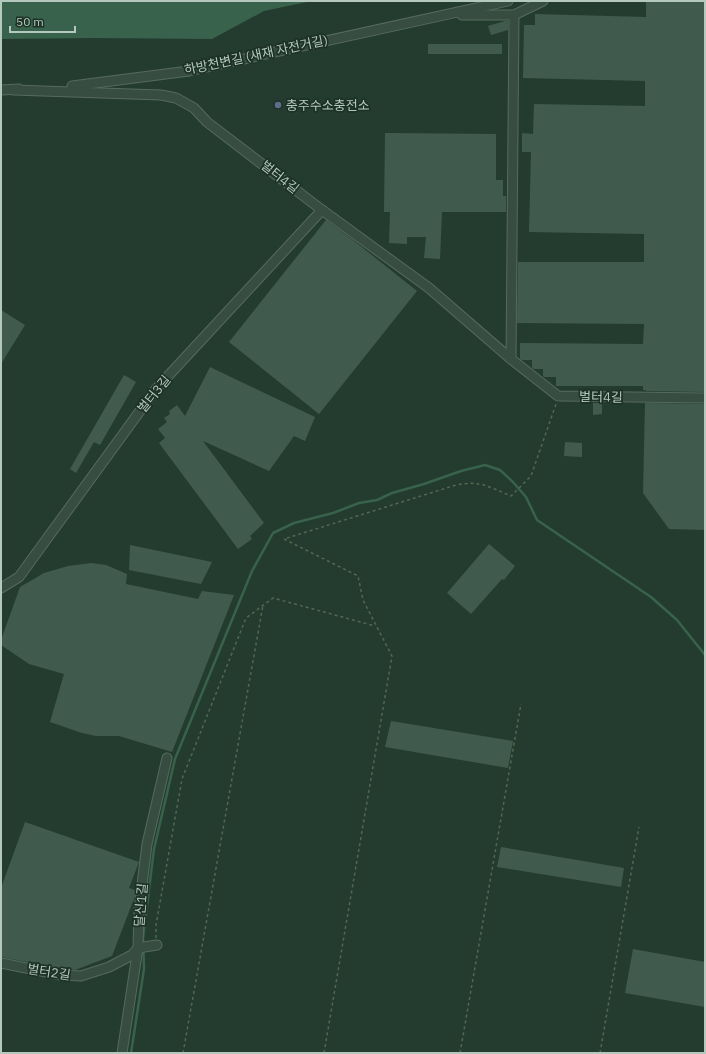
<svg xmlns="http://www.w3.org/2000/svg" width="706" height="1054" viewBox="0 0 706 1054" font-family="'IBM Plex Sans','Noto Sans KR',sans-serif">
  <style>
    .water { fill: #38624b }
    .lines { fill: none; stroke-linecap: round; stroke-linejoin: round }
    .stream { stroke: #38624b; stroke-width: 2.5 }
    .building { fill: #405b4d }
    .minor-casing { stroke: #566a5f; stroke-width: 11 }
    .path { stroke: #536753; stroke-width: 1.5; stroke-dasharray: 3 3; stroke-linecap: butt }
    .minor { stroke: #384d41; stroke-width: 9 }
    .service-dot { fill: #5c6f8a; stroke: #1d3126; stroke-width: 1.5 }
    .labels { text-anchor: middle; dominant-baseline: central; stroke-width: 3.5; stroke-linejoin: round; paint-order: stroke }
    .street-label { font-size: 13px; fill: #b4c8be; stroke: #1d3126 }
    .poi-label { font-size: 13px; fill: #b4c8be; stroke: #1d3126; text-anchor: start }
  </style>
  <rect width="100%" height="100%" fill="#243c2f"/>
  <!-- water -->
  <polygon class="water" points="1,1 312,1 264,11 212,39 92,38 1,39"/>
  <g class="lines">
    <!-- stream -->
    <polyline class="stream" points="131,1053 144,969 143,938 154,849 175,759 252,571 273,533 294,523 333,513 359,503 377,500 392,493 424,484 461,471 485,465 500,470 512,481 526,497 537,520 651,597 677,620 705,655"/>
  </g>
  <!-- building -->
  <g class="building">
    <polygon points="646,1 705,1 705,392 646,391 646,390 643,390 643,386 556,386 556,377 544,377 543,376 543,369 534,369 532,368 532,360 522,360 520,359 520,343 643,344 644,324 517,323 518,262 644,262 644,234 529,232 531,152 522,152 522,133 533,134 534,104 645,106 645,81 523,78 524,25 535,25 535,14 646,17"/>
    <polygon points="505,21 508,21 508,30 491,35 488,26"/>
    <rect x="428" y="44" width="74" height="10"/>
    <polygon points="385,133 496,134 496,180 503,180 503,196 506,196 506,212 442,212 440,259 424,258 426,237 407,237 407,244 389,243 390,212 384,212"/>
    <polygon points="326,220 353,240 417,291 319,414 229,342"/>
    <polygon points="1,310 25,325 1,364"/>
    <polygon points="210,367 315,417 305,441 294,436 269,471 203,441 264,523 250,536 252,539 238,549 159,443 165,438 158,429 167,422 164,418 170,414 169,411 177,405 185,416"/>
    <polygon points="124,375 136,382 100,445 94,442 76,473 70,469"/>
    <polygon points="593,403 602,403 602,414 593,415"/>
    <polygon points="645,403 705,404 705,530 669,529 643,493"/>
    <polygon points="565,442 582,443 582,457 564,456"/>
    <polygon points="489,544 515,566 504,580 502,579 471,614 447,593"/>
    <polygon points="130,545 212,562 201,584 129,570"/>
    <polygon points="91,563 106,565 127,574 126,584 198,599 202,591 234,595 172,752 119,736 96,736 82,733 50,722 64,674 29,664 1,645 1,640 20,587 44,573 68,566"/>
    <polygon points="391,721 513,741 508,768 385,747"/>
    <polygon points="25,822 139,862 129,888 135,890 135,896 112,956 75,970 47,966 1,957 1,888"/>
    <polygon points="501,847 624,868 621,887 497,867"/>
    <polygon points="633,949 705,962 705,1007 625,993"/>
  </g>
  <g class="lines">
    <!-- minor casing -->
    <g class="minor-casing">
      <g id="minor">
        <polyline points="462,15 514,15 543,1"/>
        <polyline points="514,15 511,359 558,396 705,398"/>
        <polyline points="72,86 189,71 508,1"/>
        <polyline points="1,90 19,89"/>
        <polyline points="13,90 161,95 176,98 194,108 207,122 322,210 429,288 511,359"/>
        <polyline points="1,588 19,577 156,389 322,210"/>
        <polyline points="1,963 61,975 81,976 109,967 132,955 138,948 157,945"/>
        <polyline points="122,1053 138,948 139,909 147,844 167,758"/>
      </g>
    </g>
    <!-- path -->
    <g class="path">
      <polyline points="156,938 156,925 182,779 246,618 273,598 375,626"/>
      <polyline points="183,1053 263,605"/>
      <path d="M 324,1053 L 392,656 L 363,600 L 358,576 L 284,539 L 456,485 C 480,480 489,487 511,496 L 531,476 L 556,404"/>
      <polyline points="460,1053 521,704"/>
      <polyline points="600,1053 639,827"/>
    </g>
    <!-- minor -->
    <use href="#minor" class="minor"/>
  </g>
  <!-- markers -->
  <circle class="service-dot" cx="278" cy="105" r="4"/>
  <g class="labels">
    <!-- street labels -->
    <g class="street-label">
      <text transform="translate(256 55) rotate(-12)">하방천변길 (새재 자전거길)</text>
      <text transform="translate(280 177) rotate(38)">벌터4길</text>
      <text transform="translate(154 394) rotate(-51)">벌터3길</text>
      <text transform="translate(601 397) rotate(1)">벌터4길</text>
      <text transform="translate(141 905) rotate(-85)">달신1길</text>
      <text transform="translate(49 972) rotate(9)">벌터2길</text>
    </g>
    <!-- poi labels -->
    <g class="poi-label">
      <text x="286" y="105">충주수소충전소</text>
    </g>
  </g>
  <!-- border -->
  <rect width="706" height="1054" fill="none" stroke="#b4c8be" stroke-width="4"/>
  <!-- scale -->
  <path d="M10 26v6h65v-6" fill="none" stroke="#b4c8be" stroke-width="2"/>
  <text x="16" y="26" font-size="12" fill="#b4c8be" stroke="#1d3126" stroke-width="3" paint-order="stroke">50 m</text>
</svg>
